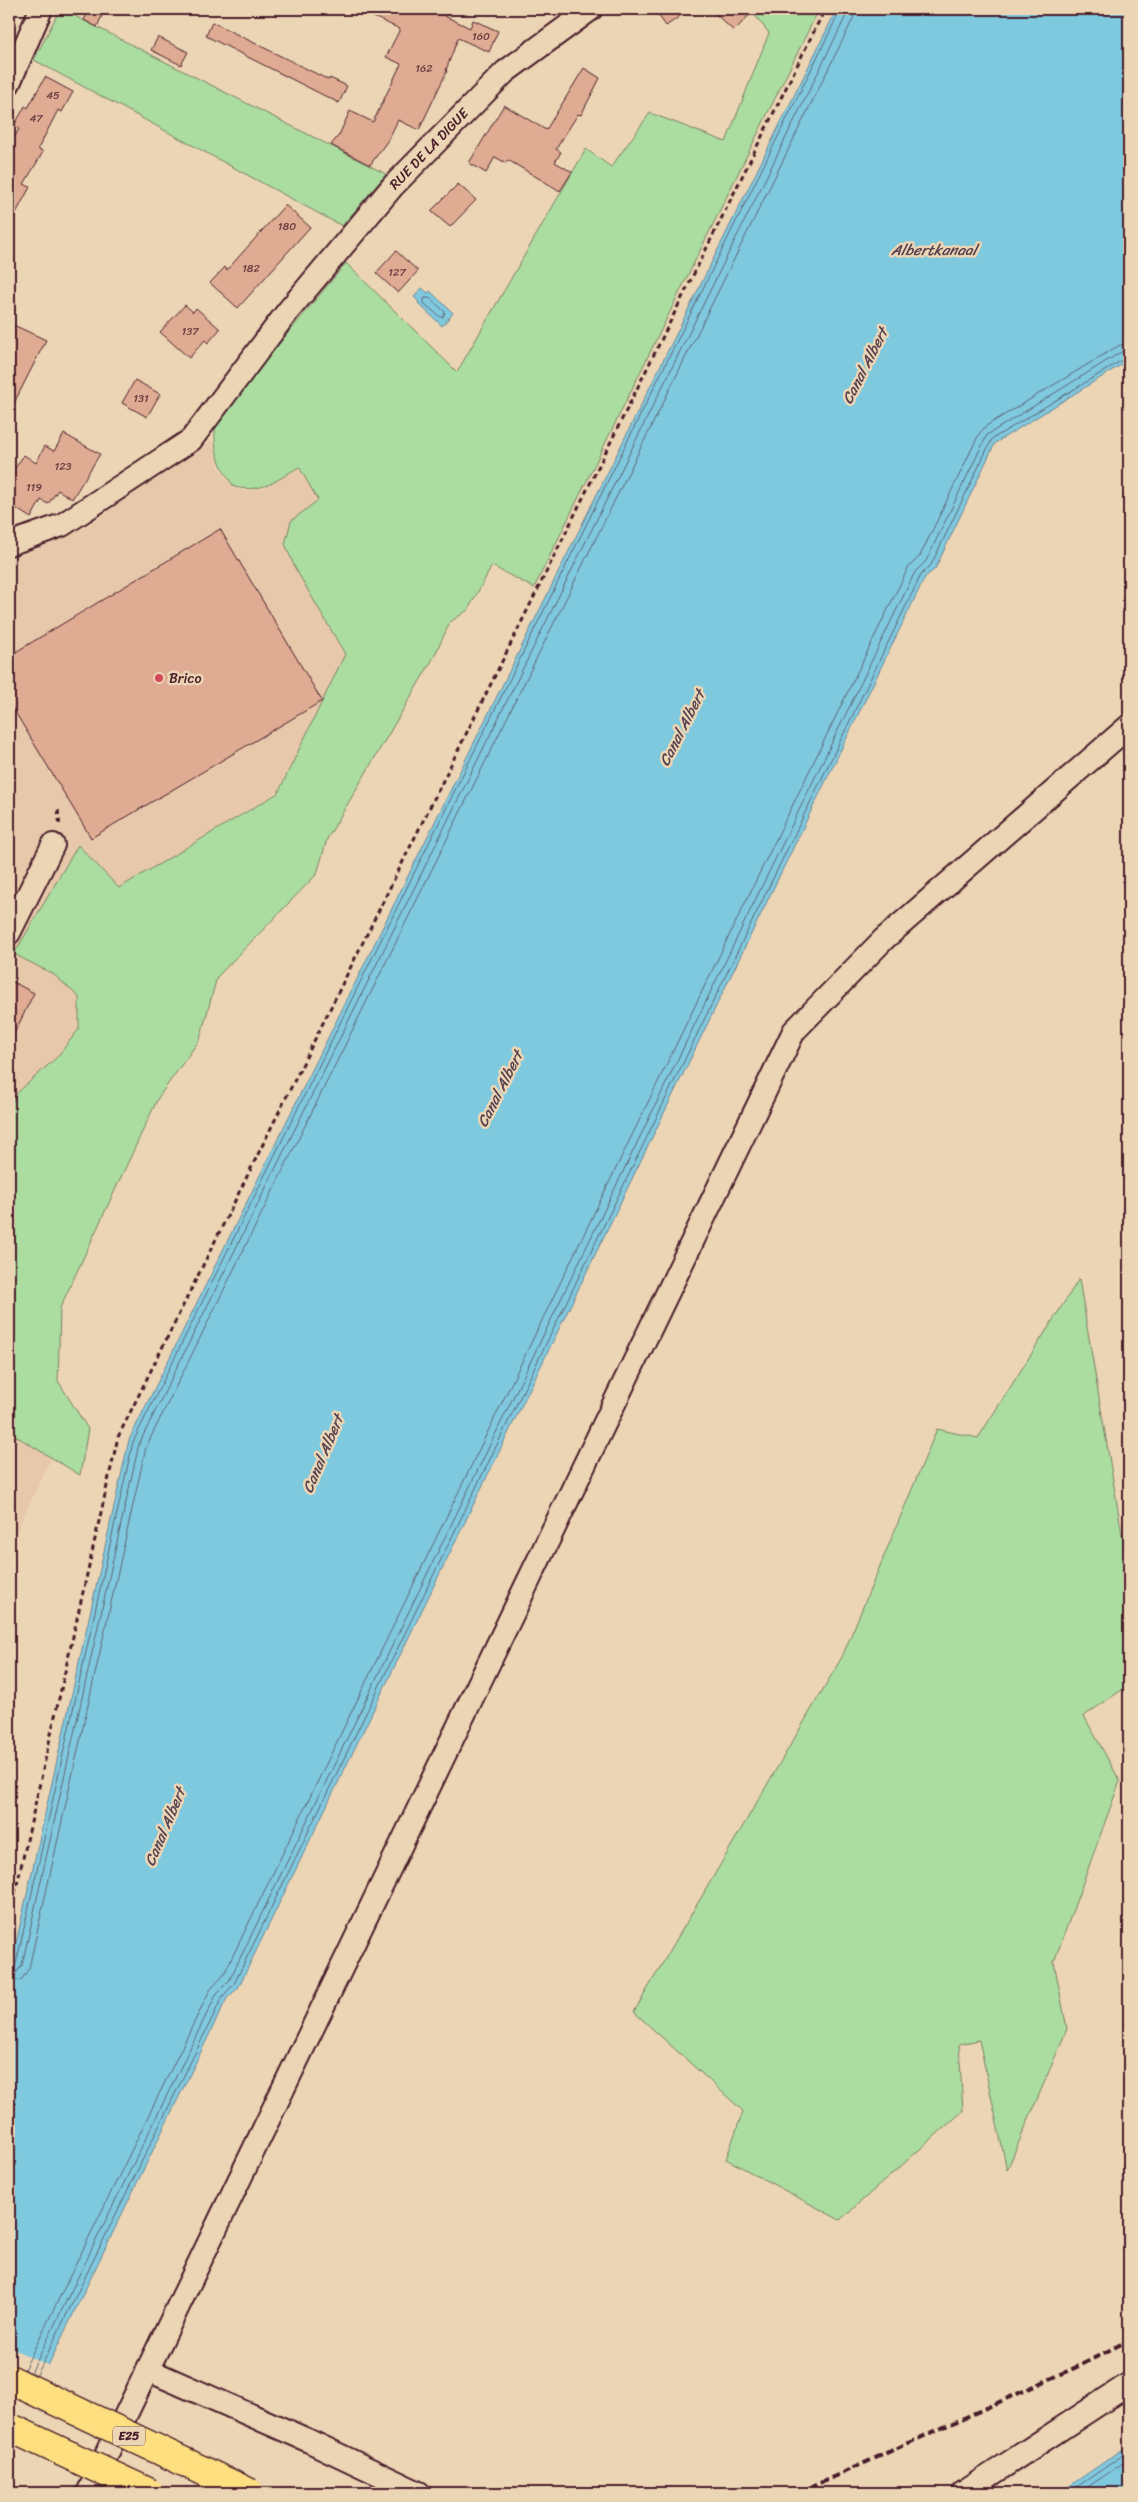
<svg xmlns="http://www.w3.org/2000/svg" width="1138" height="2502" viewBox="0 0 1138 2502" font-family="Sriracha,sans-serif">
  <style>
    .built { fill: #e7c8aa }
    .green { fill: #aadd9f; stroke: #7a7e65 }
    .water { fill: #7fc9df; stroke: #6a8597 }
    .pier { fill: #ebd5b4 }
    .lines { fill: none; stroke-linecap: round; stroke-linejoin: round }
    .shore { stroke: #5f6373; stroke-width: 1 }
    .building { fill: #dfab92; stroke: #4a1f2b }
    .minor-casing { stroke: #4a1f2b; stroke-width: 26 }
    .path { stroke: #4a1f2b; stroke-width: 3; stroke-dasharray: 5 4; stroke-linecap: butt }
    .minor { stroke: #ebd5b4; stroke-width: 22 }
    .rail { stroke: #4a1f2b; stroke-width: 4; stroke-dasharray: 8 4; stroke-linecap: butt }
    .highway-bridge-casing { stroke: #4a1f2b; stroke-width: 31; stroke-linecap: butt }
    .highway-bridge { stroke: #fedf80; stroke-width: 28 }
    .poi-dot { fill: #d1495b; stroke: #ebd5b4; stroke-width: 2 }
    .labels { text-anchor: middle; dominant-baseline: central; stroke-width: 5; stroke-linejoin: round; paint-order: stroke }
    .number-label { font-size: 11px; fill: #6f4245 }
    .shield { fill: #ebd5b4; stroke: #7a5654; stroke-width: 1 }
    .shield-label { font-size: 12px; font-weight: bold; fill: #4a1f2b }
    .street-label { font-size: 14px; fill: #4a1f2b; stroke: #ebd5b4 }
    .poi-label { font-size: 14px; fill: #4a1f2b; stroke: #ebd5b4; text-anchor: start }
    .water-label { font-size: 15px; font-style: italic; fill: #55414f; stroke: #ebd5b4 }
  </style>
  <rect width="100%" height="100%" fill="#ebd5b4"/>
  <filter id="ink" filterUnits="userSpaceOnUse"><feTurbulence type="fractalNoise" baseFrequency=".02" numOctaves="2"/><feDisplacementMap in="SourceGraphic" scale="10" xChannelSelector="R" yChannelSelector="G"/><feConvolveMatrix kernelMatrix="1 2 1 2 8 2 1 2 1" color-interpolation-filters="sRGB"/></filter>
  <g filter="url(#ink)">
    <!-- built -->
    <g class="built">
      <polygon points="212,440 219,467 233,489 251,491 267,487 298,469 318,499 291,521 284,544 295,568 345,655 277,792 119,888 77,845 14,954 53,974 78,997 78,1029 57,1057 17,1093 9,1107 9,556 81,530"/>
      <polygon points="9,1433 51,1458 9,1548"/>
    </g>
    <!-- green -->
    <g class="green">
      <polygon points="60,9 61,9 386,174 342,226 34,60"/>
      <path d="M 750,9 L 819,9 L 534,588 L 492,566 L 468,610 L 450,622 L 434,657 L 327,839 L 317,874 L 217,977 L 200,1039 L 158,1098 L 60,1308 L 58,1381 L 88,1429 L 80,1475 L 9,1432 L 9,1335 L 17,1317 L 9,1313 L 9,1108 L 17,1093 L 57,1057 L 79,1029 L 79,997 L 53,974 L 14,954 L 78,845 L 119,888 L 278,793 L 345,654 L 295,568 L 285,544 L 291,521 L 318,500 L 299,467 C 275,481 263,493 234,487 C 218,463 212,449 216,420 L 346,263 L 457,372 L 586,149 L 611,167 L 650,113 L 726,142 L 769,33 Z"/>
      <polygon points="1079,1279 1129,1575 1129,1685 1084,1716 1120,1781 1054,1962 1067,2029 1007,2170 979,2040 959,2044 963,2111 840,2220 726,2159 743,2111 634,2012 842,1657 937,1429 978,1438"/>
    </g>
    <!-- water -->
    <g class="water">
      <polygon points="837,9 1129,9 1129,360 995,443 935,569 925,577 238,1988 227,1998 9,2446 9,1974 129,1440"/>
      <polygon points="422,288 428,293 430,291 453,313 442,326 418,303 419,302 414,297"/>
      <polygon points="1129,2445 1129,2493 1059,2493"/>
    </g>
    <!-- pier -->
    <polygon class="pier" points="9,2347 49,2366 9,2448"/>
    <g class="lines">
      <!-- shore -->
      <g class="shore">
        <polygon points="425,298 430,298 445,312 443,317 440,317 424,303"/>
        <polyline points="9,1968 14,1967 16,1964 133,1442 841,9"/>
        <polyline points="9,1975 17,1972 22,1965 139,1444 846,16 847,9"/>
        <polyline points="9,1982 22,1979 29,1968 146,1447 853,19 855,9"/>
        <polyline points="24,2370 210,1990 223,1976 908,568 920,556 979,434 986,426 1118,346 1129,343"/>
        <polyline points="31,2373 217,1993 229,1981 915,572 926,561 987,435 1121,352 1129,350"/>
        <polyline points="37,2375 223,1996 234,1984 921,575 931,565 992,439 1129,356"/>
        <polyline points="1068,2493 1129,2451"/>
        <polyline points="1079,2493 1129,2459"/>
      </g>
    </g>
    <!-- building -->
    <g class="building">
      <polygon points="89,9 105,9 97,27 84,20"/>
      <polygon points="356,9 430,9 470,28 473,20 498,31 489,52 458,38 446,70 447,71 419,130 398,120 388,140 370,165 331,145 339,135 350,111 373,122 401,64 386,57 400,29"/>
      <polygon points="654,9 690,9 666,26"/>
      <polygon points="710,9 755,9 734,31"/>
      <polygon points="212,22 329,80 330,78 347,86 339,103 206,36"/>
      <polygon points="158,37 188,52 181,65 151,50"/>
      <polygon points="584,68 600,78 581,115 578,114 556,149 561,152 555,162 572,172 560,191 508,160 506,163 495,157 486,173 469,163 504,105 546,130"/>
      <polygon points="45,77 73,92 62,112 58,110 38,149 43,152 24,184 30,187 9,226 9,147 19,129 14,126 25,106 28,108"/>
      <polygon points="458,184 476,200 450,227 431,211"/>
      <polygon points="285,205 310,227 238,308 210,283 225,267 227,270"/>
      <polygon points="396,251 418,271 398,293 376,273"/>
      <polygon points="185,305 193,312 196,308 220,329 208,343 205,340 189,358 160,332"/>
      <polygon points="9,323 46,340 9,413"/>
      <polygon points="135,380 160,394 147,417 122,403"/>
      <polygon points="64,434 100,454 72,499 58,490 48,504 41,500 31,518 9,504 9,477 24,455 36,463 45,446 54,451"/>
      <polygon points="220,529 322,701 91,838 9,702 9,656"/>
      <polygon points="9,980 34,993 9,1044"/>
    </g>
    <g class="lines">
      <!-- minor casing -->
      <g class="minor-casing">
        <g id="minor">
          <polyline points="9,83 41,9"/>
          <polyline points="9,544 62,525 191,440 288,311 393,186 505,72 591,9"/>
          <polyline points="9,933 53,845"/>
          <polyline points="148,2370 305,2439 419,2493"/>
          <polyline points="88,2493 794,1031 884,939 1129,726"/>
          <polyline points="963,2493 1129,2384"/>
        </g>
      </g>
      <!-- path -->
      <g class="path">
        <polyline points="58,810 60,827"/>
        <polyline points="9,1920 118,1437 825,9"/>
      </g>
      <!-- minor -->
      <use href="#minor" class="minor"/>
      <!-- rail -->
      <polyline class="rail" points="798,2493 1081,2365 1129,2340"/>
      <!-- highway-bridge casing -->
      <g class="highway-bridge-casing">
        <g id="highway-bridge">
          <polyline points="9,2379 250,2493"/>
          <polyline points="13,2429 150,2493"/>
        </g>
      </g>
      <!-- highway-bridge -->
      <use href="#highway-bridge" class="highway-bridge"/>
    </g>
  </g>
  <!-- markers -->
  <circle class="poi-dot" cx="159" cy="678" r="5"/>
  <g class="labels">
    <!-- number labels -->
    <g class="number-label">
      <text x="481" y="36">160</text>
      <text x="424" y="68">162</text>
      <text x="53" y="95">45</text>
      <text x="36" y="118">47</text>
      <text x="287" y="226">180</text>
      <text x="251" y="268">182</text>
      <text x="397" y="272">127</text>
      <text x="190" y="331">137</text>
      <text x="141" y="398">131</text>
      <text x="63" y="466">123</text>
      <text x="34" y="487">119</text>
    </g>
    <!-- shield labels -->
    <rect class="shield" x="113" y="2426.5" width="32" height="19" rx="4"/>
    <g class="shield-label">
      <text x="129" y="2436">E25</text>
    </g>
    <!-- street labels -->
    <g class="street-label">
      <text transform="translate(429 149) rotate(-46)">RUE DE LA DIGUE</text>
    </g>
    <!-- poi labels -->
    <g class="poi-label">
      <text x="169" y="678">Brico</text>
    </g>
    <!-- water labels -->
    <g class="water-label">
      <text x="934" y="250">Albertkanaal</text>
      <text transform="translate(865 366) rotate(-63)">Canal Albert</text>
      <text transform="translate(682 728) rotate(-63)">Canal Albert</text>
      <text transform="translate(500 1089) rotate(-63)">Canal Albert</text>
      <text transform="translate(323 1454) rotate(-67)">Canal Albert</text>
      <text transform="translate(165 1827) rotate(-67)">Canal Albert</text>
    </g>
  </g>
  <!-- margin -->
  <rect width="1138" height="2502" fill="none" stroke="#ebd5b4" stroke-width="30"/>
  <rect x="15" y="15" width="1108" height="2472" fill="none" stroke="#4a1f2b" stroke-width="2" filter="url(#ink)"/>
</svg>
